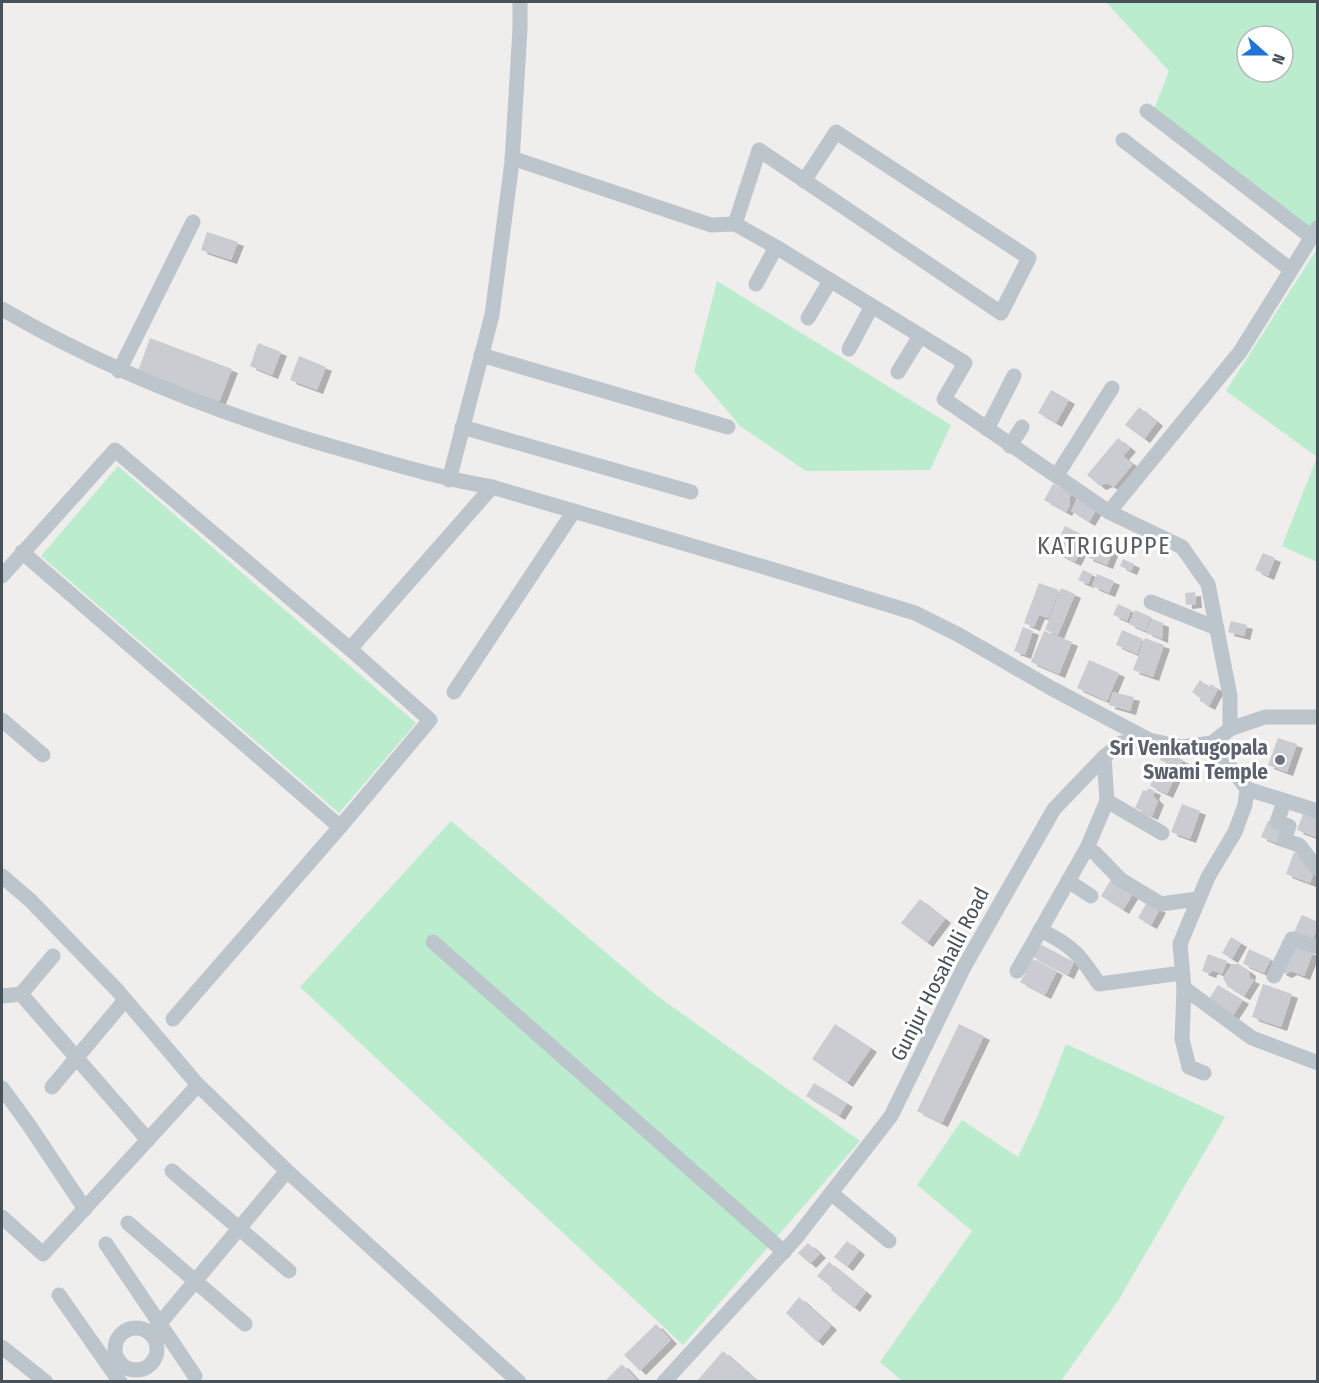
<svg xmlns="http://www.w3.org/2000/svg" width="1319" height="1383" viewBox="0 0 1319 1383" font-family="'Fira Sans Condensed',sans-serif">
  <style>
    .green { fill: #bcecce; fill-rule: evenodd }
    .building { fill: #caccd2; filter: url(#shadow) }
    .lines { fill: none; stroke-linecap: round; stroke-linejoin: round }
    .minor { stroke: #bcc5cc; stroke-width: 15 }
    .worship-dot { fill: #6b7280; stroke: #fff; stroke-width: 2 }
    .labels { text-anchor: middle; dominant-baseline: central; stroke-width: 6; stroke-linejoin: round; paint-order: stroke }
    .worship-label { font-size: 21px; font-weight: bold; fill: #5b616d; stroke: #fff; text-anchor: end }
    .street-label { font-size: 21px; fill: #465159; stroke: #fff }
    .quarter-label { font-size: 24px; letter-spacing: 1.5px; fill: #5a5d61; stroke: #fff }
  </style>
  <defs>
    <filter id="shadow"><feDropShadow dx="6" dy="4" stdDeviation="0" flood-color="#0004"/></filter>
  </defs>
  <rect width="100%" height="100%" fill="#f0eded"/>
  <!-- green -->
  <g class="green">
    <path d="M 1106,2 L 1317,2 L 1317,233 L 1153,112 L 1169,71 ZM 1247,36 L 1283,36 L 1283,72 L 1247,72 Z"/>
    <polygon points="1317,249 1317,562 1282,546 1317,457 1226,391"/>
    <polygon points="717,281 951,425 930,470 806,471 740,426 694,371"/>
    <polygon points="118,466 416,723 339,813 41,556"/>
    <polygon points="451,821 656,995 860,1141 683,1345 300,987"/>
    <polygon points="1066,1044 1225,1117 1118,1301 1061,1381 902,1381 880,1362 972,1231 917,1185 962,1120 1018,1157 1038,1115"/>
  </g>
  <!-- building -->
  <g class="building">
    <polygon points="207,232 238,242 231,260 201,250"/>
    <polygon points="150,338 232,369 218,405 137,374"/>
    <polygon points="258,343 281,352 272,375 250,366"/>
    <polygon points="299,356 326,367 317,390 290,380"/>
    <polygon points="1051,390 1069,400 1056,423 1038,413"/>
    <polygon points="1139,407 1157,422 1144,439 1125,425"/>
    <polygon points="1118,438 1130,448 1123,456 1133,464 1114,487 1107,483 1100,486 1087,475"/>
    <polygon points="1053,484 1071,494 1069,500 1070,505 1066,512 1044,500"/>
    <polygon points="1079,496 1098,507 1089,522 1071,511"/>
    <polygon points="1065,526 1083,535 1080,541 1083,546 1075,562 1053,551"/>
    <polygon points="1093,542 1113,550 1107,565 1087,557"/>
    <polygon points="1263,553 1275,558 1268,576 1255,570"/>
    <polygon points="1123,559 1134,564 1131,571 1120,566"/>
    <polygon points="1083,570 1092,574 1088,584 1078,580"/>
    <polygon points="1097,574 1114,581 1109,593 1092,586"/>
    <polygon points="1039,583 1059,590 1048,618 1039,615 1034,627 1024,623"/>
    <polygon points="1061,588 1075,594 1058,635 1045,630"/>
    <polygon points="1195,592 1196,604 1186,605 1185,593"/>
    <polygon points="1118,604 1131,610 1127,621 1113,615"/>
    <polygon points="1135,610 1151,617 1145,631 1129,624"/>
    <polygon points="1152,619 1163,623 1162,639 1146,632"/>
    <polygon points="1231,621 1247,625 1244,636 1228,632"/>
    <polygon points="1023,627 1033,631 1025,655 1014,651"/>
    <polygon points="1122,630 1143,639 1137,654 1116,645"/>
    <polygon points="1044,631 1072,642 1059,674 1031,662"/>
    <polygon points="1145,638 1164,645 1153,677 1133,670"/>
    <polygon points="1089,660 1119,673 1107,701 1077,688"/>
    <polygon points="1200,680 1209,687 1211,684 1218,689 1209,706 1200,701 1200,698 1192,692"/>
    <polygon points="1113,692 1134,697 1130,711 1109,705"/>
    <polygon points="1278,738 1297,744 1287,772 1268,765"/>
    <polygon points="1164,751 1183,760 1179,769 1160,760"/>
    <polygon points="1159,764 1177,772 1167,794 1150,786"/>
    <polygon points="1148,788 1155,791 1153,796 1158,801 1152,816 1135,808 1143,790 1147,791"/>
    <polygon points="1182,804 1200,811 1190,839 1171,832"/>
    <polygon points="1305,809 1318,814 1316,837 1297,830"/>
    <polygon points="1268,821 1282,826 1276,843 1261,837"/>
    <polygon points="1294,852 1314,872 1310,883 1286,874"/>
    <polygon points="1112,878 1134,892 1123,910 1101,896"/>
    <polygon points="920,899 945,919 927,943 901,923"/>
    <polygon points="1147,902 1160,909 1151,925 1138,918"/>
    <polygon points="1302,915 1318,922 1318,928 1312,940 1294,932"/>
    <polygon points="1231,937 1241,943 1232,959 1222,953"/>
    <polygon points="1038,943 1074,962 1068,975 1031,956"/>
    <polygon points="1292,943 1313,953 1304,976 1291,971 1286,974 1280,971"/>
    <polygon points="1249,949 1271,959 1264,973 1243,964"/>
    <polygon points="1208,954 1227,961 1222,974 1212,970 1210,974 1202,971"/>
    <polygon points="1029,957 1057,971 1045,995 1020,982 1025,974 1021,972"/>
    <polygon points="1232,964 1239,964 1250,972 1249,978 1254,980 1244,996 1228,987 1223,978"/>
    <polygon points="1263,984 1292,994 1281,1027 1252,1017"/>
    <polygon points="1218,985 1243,1000 1232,1017 1207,1002"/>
    <polygon points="835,1024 871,1048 847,1083 812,1059"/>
    <polygon points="959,1024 984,1036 942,1123 917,1111"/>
    <polygon points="814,1083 847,1103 839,1116 806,1096"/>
    <polygon points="847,1241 859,1251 847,1267 834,1257"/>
    <polygon points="808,1243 820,1254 810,1264 798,1253"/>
    <polygon points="829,1262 866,1292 854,1308 831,1290 832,1288 817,1276"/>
    <polygon points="799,1297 831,1326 817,1342 786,1313"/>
    <polygon points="656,1324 671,1340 640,1371 624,1355"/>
    <polygon points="723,1351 758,1382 696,1382"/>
    <polygon points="622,1364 639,1382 604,1382"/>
  </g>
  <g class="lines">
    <!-- minor -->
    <g class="minor">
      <polyline points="1147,111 1310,236"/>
      <polyline points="1123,140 1291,270"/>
      <polyline points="512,158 711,225 735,224"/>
      <polyline points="804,181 836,132 1029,258 1001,313 759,150 735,224 776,247 965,363 944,399 1109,512 1182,547 1208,584 1230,696 1230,729"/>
      <polyline points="756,284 776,247"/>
      <path d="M 2,309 C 112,373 232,419 355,453 C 400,466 445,479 492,487 L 781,572 L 915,613 L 959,635 L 1051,688 L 1149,740"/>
      <polyline points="808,318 830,281"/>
      <polyline points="849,349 872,306"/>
      <polyline points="481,355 728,427"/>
      <polyline points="119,371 193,222"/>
      <polyline points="898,372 920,336"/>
      <polyline points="462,427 691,492"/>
      <polyline points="987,429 1014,376"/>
      <polyline points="1010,446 1022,427"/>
      <polyline points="1057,475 1112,388"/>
      <polyline points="449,480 492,315 512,162 520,29 520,2"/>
      <polyline points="1109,512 1240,352 1318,227"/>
      <polyline points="2,576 115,450 350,649 430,720 340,827 22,552"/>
      <polyline points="1151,602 1217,628"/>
      <polyline points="350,649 492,487"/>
      <polyline points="454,692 574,511"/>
      <polyline points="2,720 43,755"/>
      <polyline points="1104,757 1107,801 1087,848 1095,853 1121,880 1161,904 1197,899"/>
      <polyline points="1247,789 1318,811"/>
      <polyline points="1107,801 1162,833"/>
      <polyline points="1284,802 1277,822 1289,826 1284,840 1299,845 1318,869"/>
      <polyline points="2,876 31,901 117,990 198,1085 287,1171 519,1382"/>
      <polyline points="1068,881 1091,896"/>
      <path d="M 1040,930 C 1072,945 1080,955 1099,984 L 1182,973"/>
      <polyline points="433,942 784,1252"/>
      <polyline points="1017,971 1087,848"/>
      <polyline points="1274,976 1292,939 1318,947"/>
      <polyline points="1184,988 1252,1038 1318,1063"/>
      <polyline points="21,994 148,1140"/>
      <polyline points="2,996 21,994 53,956"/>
      <polyline points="173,1019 340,827"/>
      <polyline points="1204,1073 1189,1067 1182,1039 1184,988 1180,944 1208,877 1235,832 1245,805 1247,789 1212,743"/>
      <polyline points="52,1087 125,1000"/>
      <polyline points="2,1088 29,1125 85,1209"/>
      <polyline points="172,1171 289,1271"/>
      <polyline points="831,1193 889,1241"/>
      <polyline points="2,1217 43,1254 198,1085"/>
      <polyline points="128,1223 245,1324"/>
      <polyline points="106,1244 195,1376"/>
      <polyline points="59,1295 120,1382"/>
      <circle cx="136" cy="1349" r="21"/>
      <polyline points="151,1334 287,1171"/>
      <polyline points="2,1347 46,1382"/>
      <polyline points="664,1382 796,1238 891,1116 964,967 1054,809 1104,757 1121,743 1149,740 1182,747 1212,743 1230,729 1265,717 1318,717"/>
    </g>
  </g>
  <!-- markers -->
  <circle class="worship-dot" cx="1280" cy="760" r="6"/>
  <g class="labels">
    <!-- worship labels -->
    <g class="worship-label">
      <text x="1268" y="748">Sri Venkatugopala<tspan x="1268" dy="24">Swami Temple</tspan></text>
    </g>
    <!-- street labels -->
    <g class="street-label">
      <text transform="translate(940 974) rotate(-63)">Gunjur Hosahalli Road</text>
    </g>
    <!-- quarter labels -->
    <g class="quarter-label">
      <text x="1104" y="546">KATRIGUPPE</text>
    </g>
  </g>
  <!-- border -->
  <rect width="1319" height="1383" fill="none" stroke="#465159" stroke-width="6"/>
  <!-- north arrow -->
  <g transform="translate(1265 54) rotate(111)"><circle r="28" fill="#ffffff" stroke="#b5b9bd" stroke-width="1.5"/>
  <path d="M0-4.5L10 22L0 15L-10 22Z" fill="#2173d5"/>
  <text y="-9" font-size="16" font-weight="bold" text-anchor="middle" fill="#465159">N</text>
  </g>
</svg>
